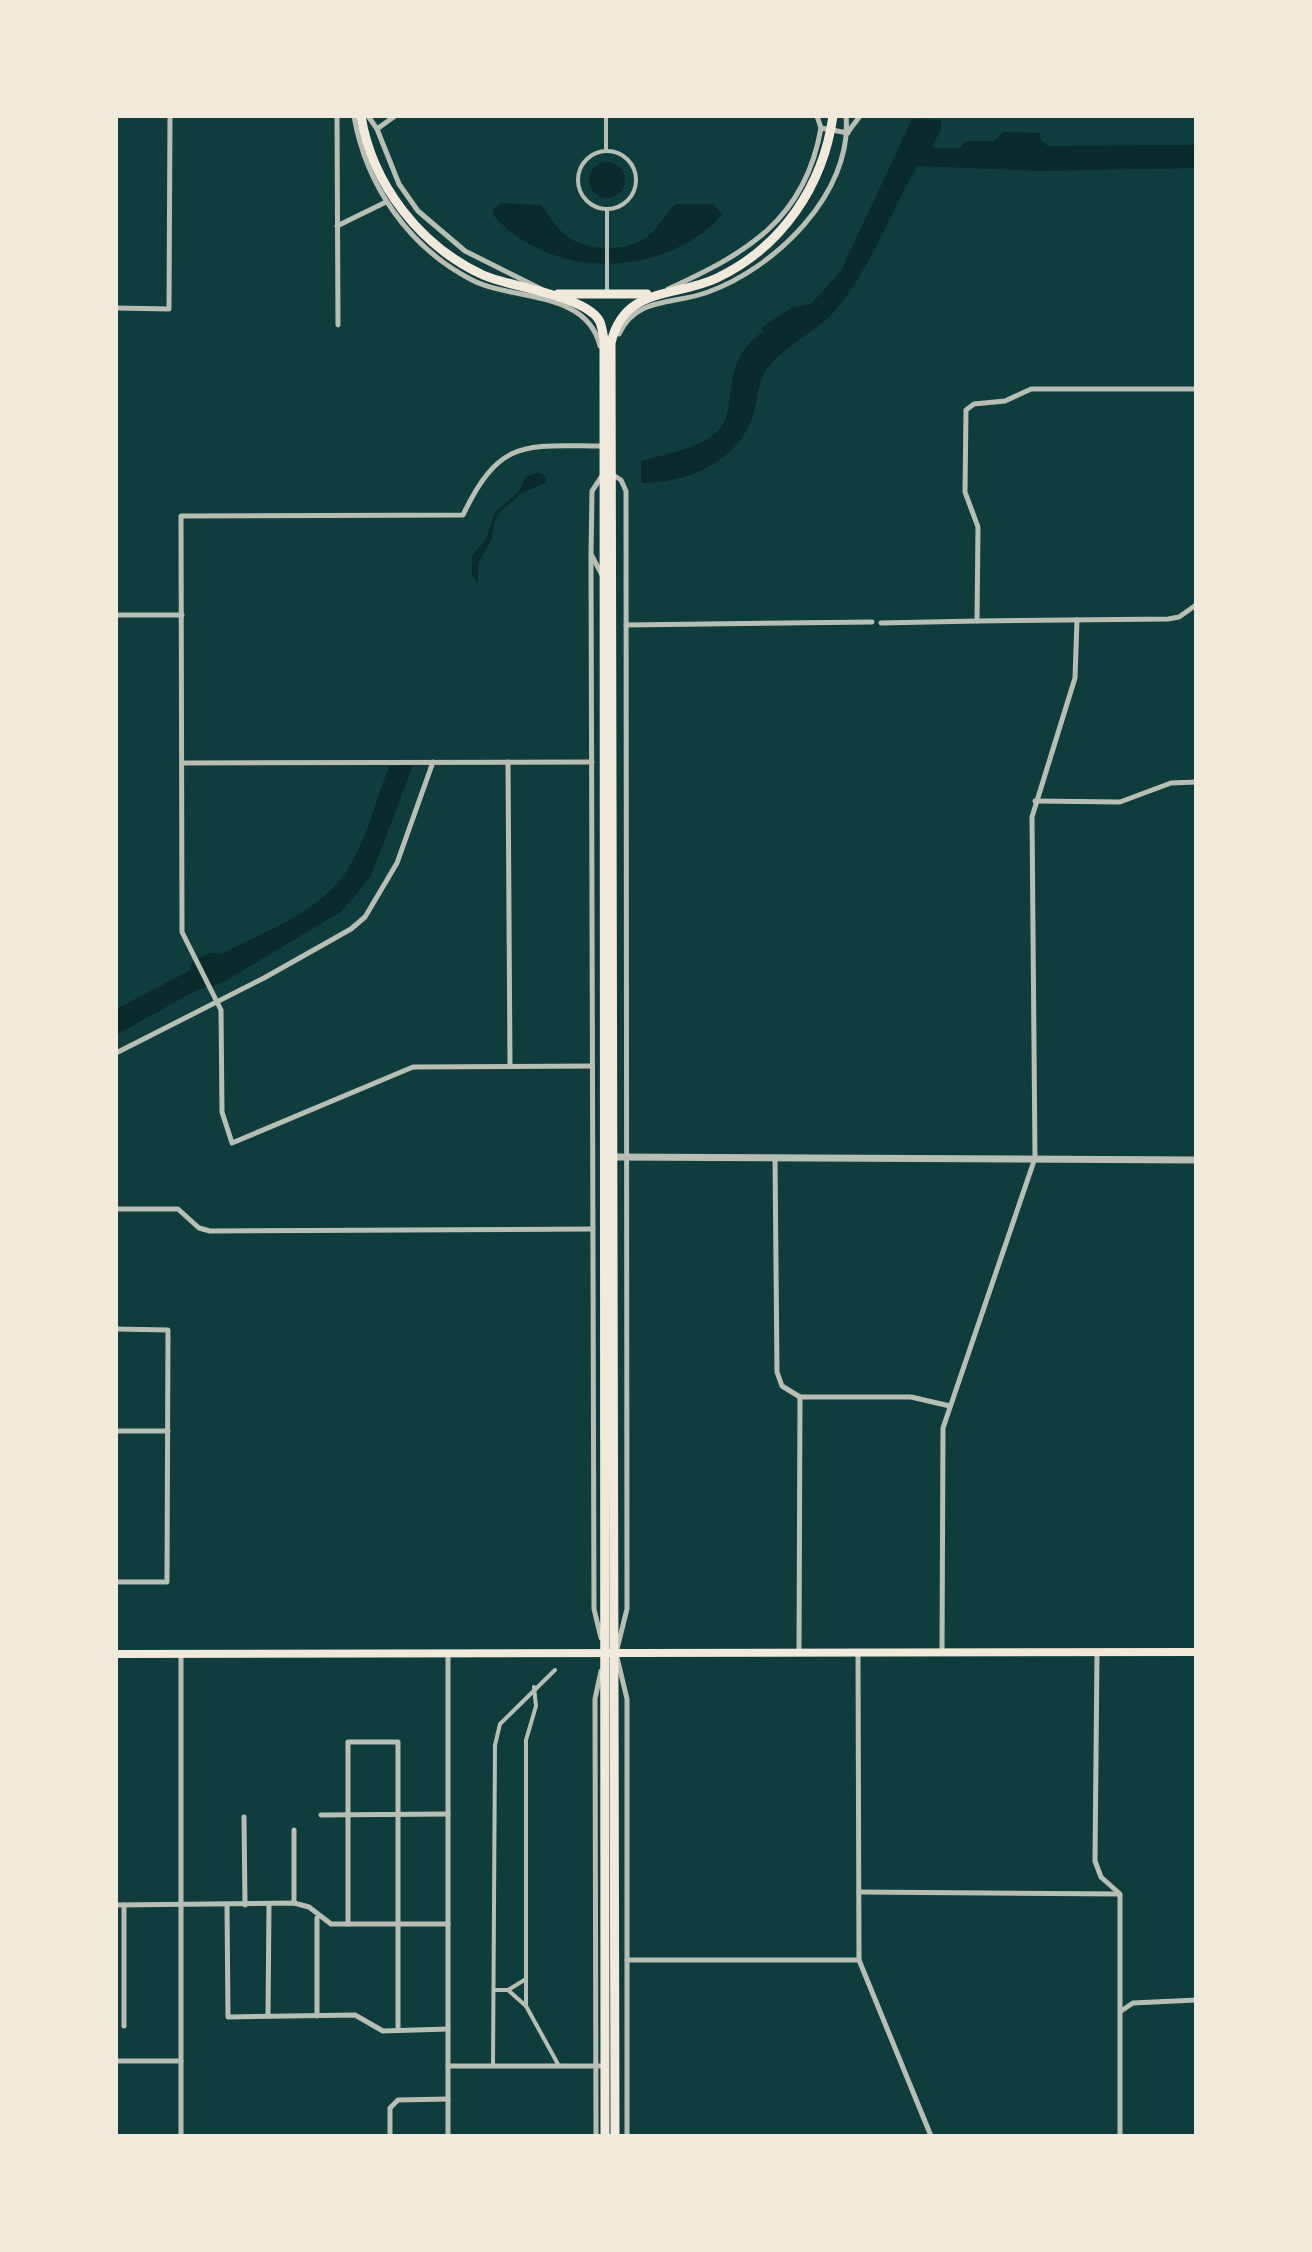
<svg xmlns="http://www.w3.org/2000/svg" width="1312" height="2252" viewBox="0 0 1312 2252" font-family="'Sofia Sans Condensed',sans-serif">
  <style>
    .water { fill: #0a2a2b }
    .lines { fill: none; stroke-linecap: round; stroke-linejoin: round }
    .pedestrian { stroke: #b8beb3; stroke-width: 4 }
    .minor { stroke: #b8beb3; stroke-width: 5 }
    .tertiary { stroke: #b8beb3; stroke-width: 7 }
    .secondary { stroke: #f1e9da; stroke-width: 8 }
    .primary { stroke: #f1e9da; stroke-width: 9 }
  </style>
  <rect width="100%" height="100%" fill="#0f3d3e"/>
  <!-- water -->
  <g class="water">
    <path d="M 912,119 L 941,120 L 941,130 L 932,146 L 935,148 L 960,148 L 966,141 L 994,141 L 1003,132 L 1040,133 L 1041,140 L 1048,146 L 1196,145 L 1196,168 L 1041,171 L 917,166 C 891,213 873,262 840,305 C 820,331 786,343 767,369 C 756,385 758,404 751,421 C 734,464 685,483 641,483 L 641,461 C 665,454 699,449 718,431 C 740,410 718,361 763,332 L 762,327 L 793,307 L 811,304 L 841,271 Z"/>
    <circle cx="607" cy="180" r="18"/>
    <path d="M 501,203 L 541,205 C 549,215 554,225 564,234 C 585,252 625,253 647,237 C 660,228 665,213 676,204 L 713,204 L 722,214 C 715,225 701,234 690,241 C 627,278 542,270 493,215 L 493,210 Z"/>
    <polygon points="538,473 544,475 547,482 522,493 499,513 493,526 492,539 478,563 478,584 472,575 472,556 486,539 495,512 519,491 526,476"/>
    <path d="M 413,765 L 371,876 L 342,911 L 222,983 L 197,990 L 116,1035 L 116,1009 L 189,971 L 193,961 L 210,953 L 221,954 C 266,931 326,910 351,864 C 368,834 377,798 389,766 Z"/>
  </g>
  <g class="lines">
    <!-- pedestrian -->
    <g class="pedestrian">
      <polyline points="606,116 606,151"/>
      <circle cx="607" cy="180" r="29"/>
      <polyline points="607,210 607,291"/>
      <polyline points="534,1687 536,1706 526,1740 526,2006 559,2066"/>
      <polyline points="494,1990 508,1990 526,2006"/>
      <polyline points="508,1990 526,1979"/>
      <polyline points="493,2066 495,1745 500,1724 555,1670"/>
    </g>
    <!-- minor -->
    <g class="minor">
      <polyline points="337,116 338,325"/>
      <path d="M 354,116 C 366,185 408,247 472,280 C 513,301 587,290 600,346"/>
      <polyline points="368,116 377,129 399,184 418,211 465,251 541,289"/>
      <polyline points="817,116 821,128"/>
      <polyline points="377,129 395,116"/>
      <polyline points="848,132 860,116"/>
      <polyline points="337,226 386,202"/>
      <path d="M 668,289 C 747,253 805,220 821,128 L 848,133"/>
      <polyline points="116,308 169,309 170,116"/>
      <path d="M 619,334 C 637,296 674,305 708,292 C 775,268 853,193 846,116"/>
      <polyline points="1196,389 1031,389 1005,401 974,404 966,410 965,492 978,527 977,621 1168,619 1179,617 1196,605"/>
      <polyline points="613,475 621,480 626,491 627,1609 616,1653 627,1699 627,2136"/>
      <polyline points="592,556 602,575"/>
      <polyline points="116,615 182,615"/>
      <polyline points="881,623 977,621"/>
      <polyline points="626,625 872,622"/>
      <polyline points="508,762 510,1066"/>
      <polyline points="183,763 592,762"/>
      <polyline points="1035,801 1120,802 1171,783 1196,782"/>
      <polyline points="116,1053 264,978 351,929 365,917 397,863 433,762"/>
      <path d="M 592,1066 L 413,1067 L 232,1143 L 222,1112 L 221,1010 L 182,932 L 181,516 L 463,515 C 500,437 526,446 602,446"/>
      <polyline points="775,1158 777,1372 782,1386 800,1397 911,1397 950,1406"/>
      <polyline points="116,1209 178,1209 199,1228 210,1231 593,1229"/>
      <polyline points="116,1329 168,1330 167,1582 116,1582"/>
      <polyline points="116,1431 168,1431"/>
      <polyline points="601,1638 594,1609 591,556 592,491 602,476"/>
      <polyline points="799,1652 800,1397"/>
      <polyline points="858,1653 859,1960 931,2136"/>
      <polyline points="942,1653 943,1428 1035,1158 1032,817 1075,678 1077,620"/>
      <polyline points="1097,1653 1095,1861 1101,1877 1120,1894 1120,2136"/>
      <polyline points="181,1654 181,2136"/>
      <polyline points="448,1654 448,2136"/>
      <polyline points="321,1815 448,1814"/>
      <polyline points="244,1817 245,1905"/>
      <polyline points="294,1830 294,1903"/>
      <polyline points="859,1892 1119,1894"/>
      <polyline points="116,1905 294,1903 309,1907 331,1924 448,1924"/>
      <polyline points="124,1905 124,2026"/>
      <polyline points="227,1905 228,2017 355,2015 383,2031 448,2029"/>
      <polyline points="317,1918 317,2016"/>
      <polyline points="348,1924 348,1742 398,1742 398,2030"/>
      <polyline points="627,1960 859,1960"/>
      <polyline points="1121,2011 1133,2003 1196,2000"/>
      <polyline points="268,2016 269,1905"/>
      <polyline points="116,2061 181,2061"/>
      <polyline points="448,2066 606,2066"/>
      <polyline points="390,2136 390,2108 398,2100 448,2099"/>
      <polyline points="596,2136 595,1699 601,1671"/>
    </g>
    <!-- tertiary -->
    <polyline class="tertiary" points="613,1157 1196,1160"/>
    <!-- secondary -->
    <polyline class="secondary" points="116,1654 1196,1652"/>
    <!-- primary -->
    <g class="primary">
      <path d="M 361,116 C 372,184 420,246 483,275 C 509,287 588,296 600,322 C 602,327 603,334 604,340 L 605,2136"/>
      <polyline points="558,294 647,294"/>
      <path d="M 615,2136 L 611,343 C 624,286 675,298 717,278 C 782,247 823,186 833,116"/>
    </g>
  </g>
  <!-- border -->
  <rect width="1312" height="2252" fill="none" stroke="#f1e9da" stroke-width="236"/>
</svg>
